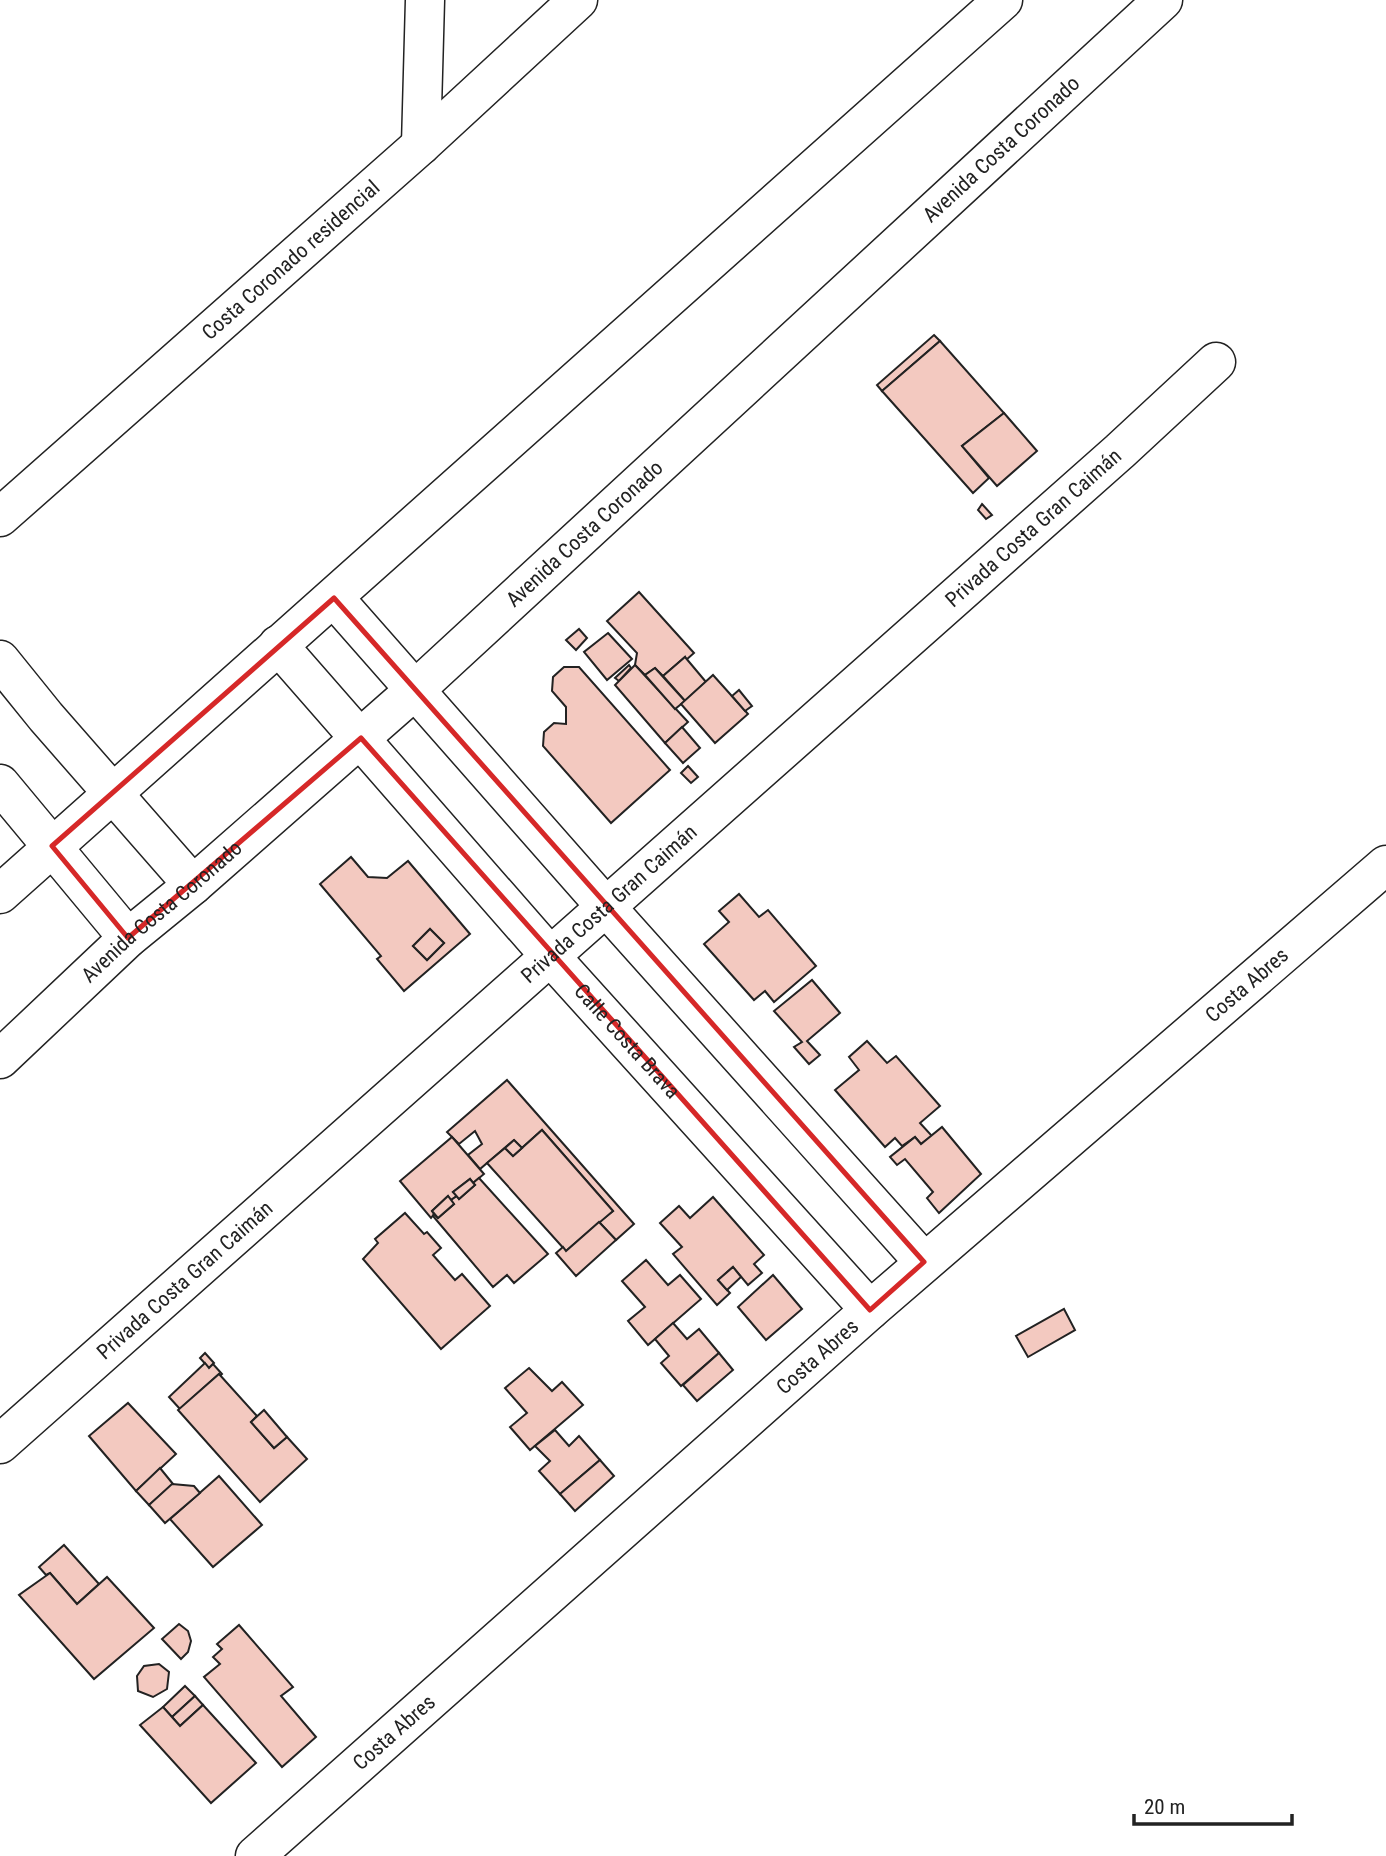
<svg xmlns="http://www.w3.org/2000/svg" width="1386" height="1856" viewBox="0 0 1386 1856" font-family="'Roboto Condensed',sans-serif">
  <style>
    .building { fill: #f3c9c0; stroke: #222; stroke-width: 2; fill-rule: evenodd }
    .lines { fill: none; stroke-linecap: round; stroke-linejoin: round }
    .street-casing { stroke: #222; stroke-width: 41 }
    .secondary-casing { stroke: #222; stroke-width: 41 }
    .street { stroke: #fff; stroke-width: 38 }
    .secondary { stroke: #fff; stroke-width: 38 }
    .marked { fill: none; stroke: #d62828; stroke-width: 5; stroke-linejoin: round }
    .labels { text-anchor: middle; dominant-baseline: central; stroke-width: 5; stroke-linejoin: round; paint-order: stroke }
    .street-label { font-size: 21px; fill: #222; stroke: #fff }
  </style>
  <rect width="100%" height="100%" fill="#fff"/>
  <!-- building -->
  <g class="building">
    <polygon points="934,335 940,341 882,391 877,385"/>
    <polygon points="940,341 1004,413 962,446 989,478 973,493 882,391"/>
    <polygon points="1004,413 1037,451 997,486 962,446"/>
    <polygon points="982,504 992,515 986,519 978,510"/>
    <polygon points="639,592 694,653 686,660 685,657 663,676 655,668 645,675 635,665 637,653 607,621"/>
    <polygon points="579,629 587,638 576,650 566,640"/>
    <polygon points="608,633 632,659 607,680 584,652"/>
    <polygon points="685,657 706,682 685,701 663,676"/>
    <polygon points="629,665 631,668 619,681 615,678"/>
    <polygon points="635,665 688,722 665,743 615,685"/>
    <polygon points="564,667 579,667 670,770 611,823 543,746 544,732 554,723 566,724 566,707 552,691 553,677"/>
    <polygon points="655,668 685,701 675,709 645,675"/>
    <polygon points="713,675 748,714 715,743 681,704"/>
    <polygon points="739,690 752,706 745,711 732,696"/>
    <polygon points="682,727 700,748 683,763 665,743"/>
    <polygon points="688,766 698,777 691,783 681,773"/>
    <path d="M 351,857 L 368,877 L 387,878 L 408,861 L 470,934 L 404,991 L 377,959 L 381,956 L 320,884 ZM 430,929 L 444,943 L 427,960 L 413,946 Z"/>
    <polygon points="739,894 759,917 768,910 816,966 774,1002 765,991 754,1000 704,944 729,922 719,911"/>
    <polygon points="430,929 444,943 427,960 413,946"/>
    <polygon points="812,980 840,1013 807,1041 820,1055 809,1064 794,1047 802,1042 774,1011"/>
    <polygon points="867,1041 887,1063 896,1056 940,1106 920,1123 932,1136 921,1144 915,1137 902,1146 895,1138 885,1147 835,1090 859,1070 849,1057"/>
    <polygon points="507,1080 634,1224 616,1240 599,1222 613,1211 542,1130 522,1148 514,1140 480,1169 468,1155 482,1144 475,1131 459,1144 447,1132"/>
    <polygon points="942,1127 981,1174 939,1213 927,1198 933,1192 905,1159 897,1165 890,1157 915,1137 921,1144"/>
    <polygon points="542,1130 613,1211 566,1251 487,1163 505,1148 513,1156"/>
    <polygon points="452,1137 484,1174 473,1183 470,1179 453,1192 457,1196 451,1200 448,1196 432,1211 434,1214 431,1218 400,1181"/>
    <polygon points="514,1140 522,1148 513,1156 505,1148"/>
    <polygon points="479,1178 548,1254 514,1283 507,1275 493,1287 433,1216 434,1214 438,1218 454,1204 451,1200 457,1196 459,1199 475,1185 473,1183"/>
    <polygon points="470,1179 475,1185 459,1199 453,1192"/>
    <polygon points="448,1196 454,1204 438,1218 432,1211"/>
    <polygon points="713,1197 764,1255 754,1264 762,1273 748,1285 733,1267 718,1280 730,1293 717,1305 673,1254 682,1247 660,1223 679,1206 690,1218"/>
    <polygon points="405,1213 424,1234 427,1232 441,1248 433,1255 455,1280 462,1274 490,1306 441,1349 363,1259 378,1243 375,1239"/>
    <polygon points="599,1222 616,1240 576,1276 556,1253 563,1247 566,1251"/>
    <polygon points="646,1260 668,1285 680,1275 701,1299 648,1345 628,1321 645,1307 622,1281"/>
    <polygon points="733,1267 741,1277 727,1290 718,1280"/>
    <polygon points="773,1275 802,1309 766,1340 738,1307"/>
    <polygon points="1064,1309 1075,1330 1028,1357 1016,1336"/>
    <polygon points="673,1323 687,1339 699,1329 719,1353 681,1386 661,1363 669,1356 655,1339"/>
    <polygon points="205,1353 214,1363 209,1368 200,1358"/>
    <polygon points="719,1353 733,1370 697,1401 683,1385"/>
    <polygon points="205,1363 209,1368 213,1364 222,1374 220,1376 219,1374 180,1409 169,1397"/>
    <polygon points="529,1368 552,1391 562,1382 583,1405 530,1450 510,1427 527,1413 505,1388"/>
    <polygon points="219,1374 257,1416 251,1422 274,1448 287,1437 307,1459 260,1502 178,1410"/>
    <polygon points="128,1403 176,1454 136,1491 89,1436"/>
    <polygon points="264,1410 287,1437 274,1448 251,1422"/>
    <polygon points="555,1430 569,1446 579,1436 600,1460 560,1494 539,1471 550,1461 535,1446"/>
    <polygon points="600,1460 614,1476 575,1511 560,1494"/>
    <polygon points="160,1468 173,1484 149,1505 136,1491"/>
    <polygon points="219,1476 262,1525 213,1567 170,1519"/>
    <polygon points="172,1484 194,1486 200,1493 165,1523 149,1505"/>
    <polygon points="64,1545 99,1584 77,1604 50,1573 46,1575 39,1567"/>
    <polygon points="50,1573 77,1604 107,1577 154,1628 94,1679 19,1595"/>
    <polygon points="179,1624 188,1631 191,1641 188,1652 181,1659 162,1639"/>
    <polygon points="239,1625 293,1687 281,1696 316,1737 282,1767 204,1677 220,1664 213,1657 222,1649 217,1644"/>
    <polygon points="159,1664 169,1672 167,1689 153,1697 138,1691 137,1676 144,1666"/>
    <polygon points="185,1686 195,1696 172,1717 163,1707"/>
    <polygon points="195,1696 203,1705 180,1726 172,1717"/>
    <polygon points="203,1705 256,1763 211,1803 140,1725 163,1707 180,1726"/>
  </g>
  <g class="lines">
    <!-- street casing -->
    <g class="street-casing">
      <g id="street">
        <polyline points="421,145 425,0"/>
        <path id="s1" d="M 0,517 L 421,145 L 578,0"/>
        <polyline points="334,598 606,907 924,1262"/>
        <path id="s2" d="M 278,645 L 550,956 L 870,1310"/>
        <polyline points="0,660 46,717 193,885"/>
        <polyline points="0,784 128,938"/>
        <path id="s3" d="M 0,1444 L 1120,451 L 1216,362"/>
        <path id="s4" d="M 255,1856 L 870,1310 L 1386,865"/>
      </g>
    </g>
    <!-- secondary casing -->
    <g class="secondary-casing">
      <g id="secondary">
        <polyline points="0,894 1003,0"/>
        <path id="s5" d="M 0,1059 L 128,938 L 193,885 L 415,690 L 1163,0"/>
      </g>
    </g>
    <!-- street -->
    <use href="#street" class="street"/>
    <!-- secondary -->
    <use href="#secondary" class="secondary"/>
  </g>
  <!-- marked area -->
  <path class="marked" d="M 334,598 L 924,1262 L 870,1310 L 361,738 L 128,938 L 52,846 Z"/>
  <g class="labels">
    <!-- street labels -->
    <g class="street-label">
      <text stroke="none"><textPath href="#s5" startOffset="1353">Avenida Costa Coronado</textPath></text>
      <text stroke="none"><textPath href="#s1" startOffset="388">Costa Coronado residencial</textPath></text>
      <text stroke="none"><textPath href="#s3" startOffset="1381">Privada Costa Gran Caimán</textPath></text>
      <text stroke="none"><textPath href="#s5" startOffset="786">Avenida Costa Coronado</textPath></text>
      <text stroke="none"><textPath href="#s3" startOffset="814">Privada Costa Gran Caimán</textPath></text>
      <text stroke="none"><textPath href="#s5" startOffset="219">Avenida Costa Coronado</textPath></text>
      <text stroke="none"><textPath href="#s4" startOffset="1320">Costa Abres</textPath></text>
      <text stroke="none"><textPath href="#s2" startOffset="528">Calle Costa Brava</textPath></text>
      <text stroke="none"><textPath href="#s3" startOffset="247">Privada Costa Gran Caimán</textPath></text>
      <text stroke="none"><textPath href="#s4" startOffset="752">Costa Abres</textPath></text>
      <text stroke="none"><textPath href="#s4" startOffset="186">Costa Abres</textPath></text>
    </g>
  </g>
  <!-- scale -->
  <path d="M1134 1814v10h158v-10" fill="none" stroke="#222222" stroke-width="3.5"/>
  <text x="1144" y="1814" font-size="21" fill="#222222" stroke="#ffffff" stroke-width="5" paint-order="stroke">20 m</text>
</svg>
